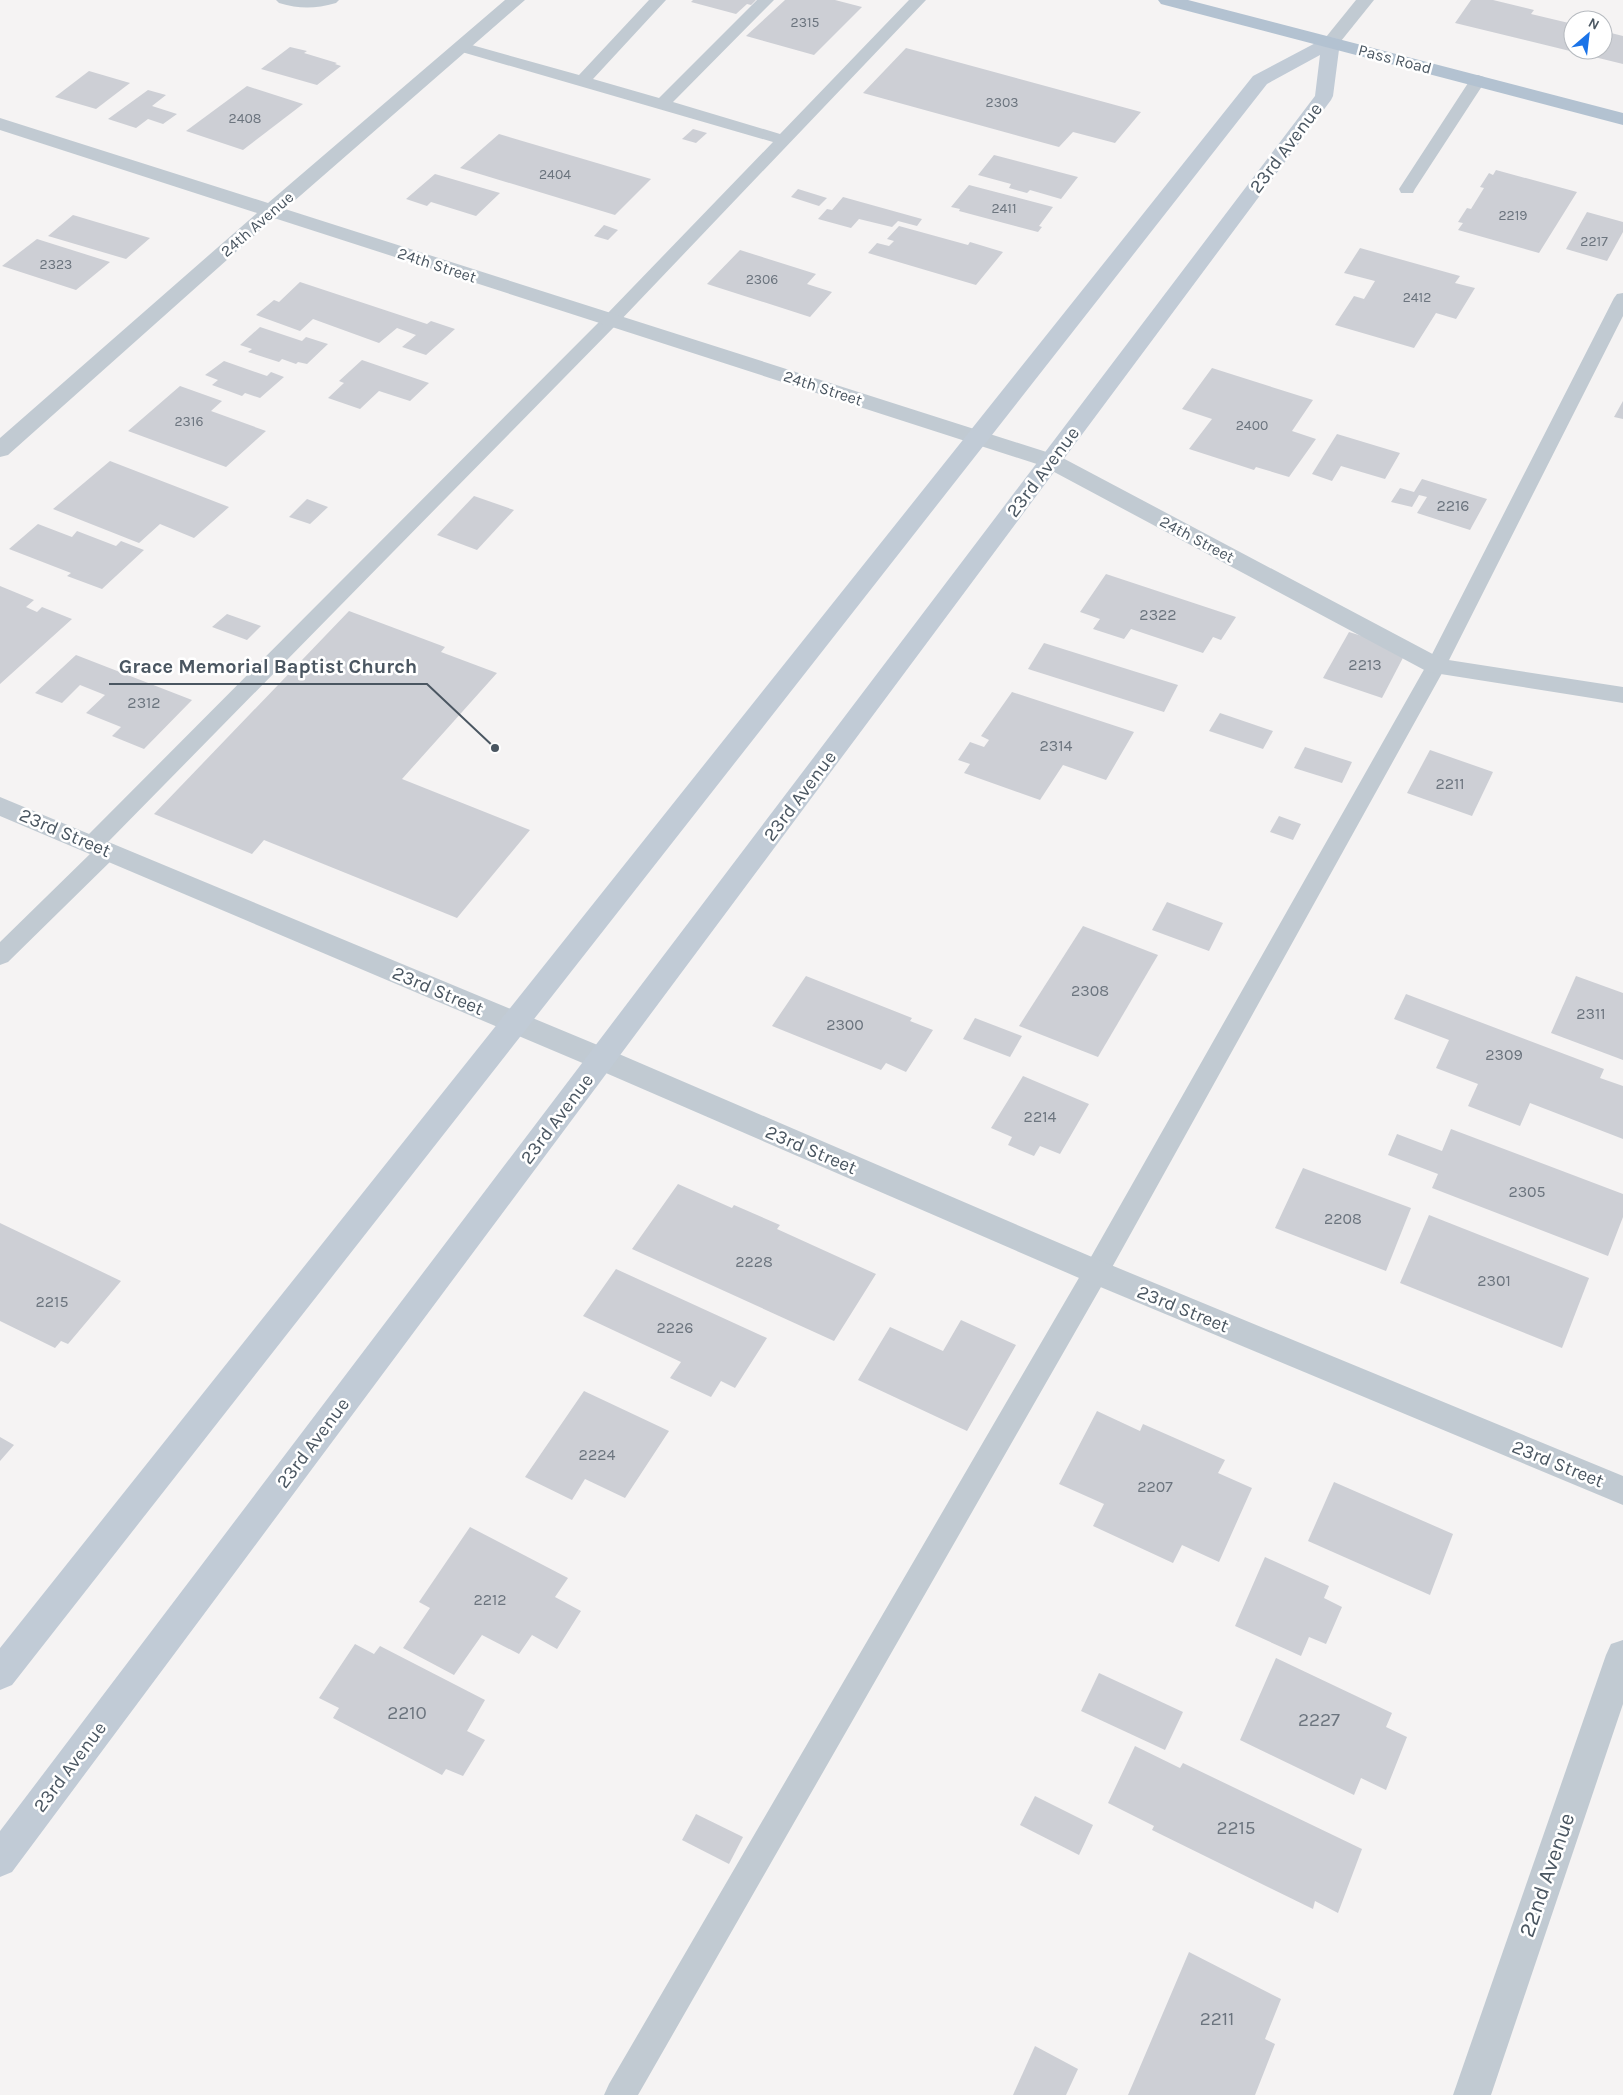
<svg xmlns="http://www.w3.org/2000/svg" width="1623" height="2095" viewBox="0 0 1623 2095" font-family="Karla,sans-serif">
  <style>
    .building { fill: #cdcfd5 }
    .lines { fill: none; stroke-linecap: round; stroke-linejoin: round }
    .lane { fill: #c1cad2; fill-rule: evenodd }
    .street { fill: #c1cad2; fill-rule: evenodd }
    .secondary { fill: #c1cbd6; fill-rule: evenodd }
    .primary { fill: #b3c2d1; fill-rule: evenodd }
    .labels { text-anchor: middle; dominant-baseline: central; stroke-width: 5; stroke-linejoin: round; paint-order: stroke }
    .far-number-label { font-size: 14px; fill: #6b747e }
    .far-street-label { font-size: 16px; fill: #4a5661; stroke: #fff }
    .number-label { font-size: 16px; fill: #6b747e }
    .street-label { font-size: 19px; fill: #4a5661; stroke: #fff }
    .near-number-label { font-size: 19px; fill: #6b747e }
    .near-street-label { font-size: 22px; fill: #4a5661; stroke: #fff }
    .leader { fill: none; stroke: #4a5661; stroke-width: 2 }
    .callout-dot { fill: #4a5661; stroke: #fff; stroke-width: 2 }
    .callout-label { font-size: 20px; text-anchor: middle; font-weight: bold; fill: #4a5661; stroke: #fff; stroke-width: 5; stroke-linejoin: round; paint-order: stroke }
  </style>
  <rect width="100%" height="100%" fill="#f5f3f3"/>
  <!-- building -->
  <g class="building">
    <polygon points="693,0 756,0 751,5 747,4 736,14 691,2"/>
    <polygon points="785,0 835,0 862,7 814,55 746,36"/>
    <polygon points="1471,0 1493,0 1534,10 1531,14 1573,24 1573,50 1603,50 1603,31 1623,36 1623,64 1455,23"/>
    <polygon points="290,47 307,51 304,53 337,63 335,64 341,66 317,85 261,69"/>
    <polygon points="906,48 1141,112 1115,143 1073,132 1059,147 863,93"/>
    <polygon points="89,71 130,83 96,109 55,97"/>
    <polygon points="247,86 303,104 243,150 186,131"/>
    <polygon points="148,90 166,95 152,106 177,114 163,124 148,119 136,128 108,119"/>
    <polygon points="693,129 707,133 696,143 682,139"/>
    <polygon points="499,134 651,179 615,215 460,168"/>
    <polygon points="994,155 1078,177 1061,199 1030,190 1027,193 1009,188 1011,184 978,175"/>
    <polygon points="1496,170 1577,192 1539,253 1458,230 1463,223 1458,222 1467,208 1471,209 1484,188 1480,187 1489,173 1493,175"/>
    <polygon points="435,174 500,193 476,216 431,202 427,206 406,199"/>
    <polygon points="969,185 1053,207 1039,226 1042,227 1038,232 959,211 960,209 951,207"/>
    <polygon points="798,189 827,198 819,206 791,197"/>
    <polygon points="843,197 922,219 917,226 898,221 892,227 859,219 851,228 818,219 827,209 832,210"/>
    <polygon points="1587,212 1623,222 1623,232 1607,261 1566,249"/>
    <polygon points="73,215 150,238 126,259 48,236"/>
    <polygon points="604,225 618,230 608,240 594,236"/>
    <polygon points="899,226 968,245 970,242 1003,252 976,285 868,253 877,243 889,246 894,241 887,239"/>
    <polygon points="37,239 110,262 76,290 2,266"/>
    <polygon points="1360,248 1460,276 1455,283 1475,288 1456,319 1436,313 1414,348 1335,325 1354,296 1364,299 1375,281 1344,273"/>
    <polygon points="740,250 816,274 807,284 832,292 810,317 707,284"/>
    <polygon points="300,282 427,324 431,321 455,329 426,355 402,347 416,335 397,328 379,343 313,319 300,331 256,315 274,300 279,302"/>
    <polygon points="260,327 302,341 306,337 328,344 307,364 298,362 296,364 282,359 279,362 248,352 252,349 240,345"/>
    <polygon points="362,360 429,383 410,401 379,391 360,409 328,398 344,383 339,381"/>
    <polygon points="224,361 267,376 271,372 284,377 260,398 245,393 242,396 212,385 218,380 205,375"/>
    <polygon points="1212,368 1313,400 1292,431 1316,439 1289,477 1256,467 1254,470 1189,449 1212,419 1182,409"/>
    <polygon points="180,386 222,401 211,411 266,431 226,467 128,431"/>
    <polygon points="1623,401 1623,419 1614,417"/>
    <polygon points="1337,434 1400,453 1385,479 1341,466 1332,481 1312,474"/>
    <polygon points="110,461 229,507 194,538 160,524 139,543 53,509"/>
    <polygon points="1422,479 1487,499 1470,530 1417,513 1427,497 1419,495 1412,507 1391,502 1400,488 1414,492"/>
    <polygon points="474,496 514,510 477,550 437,535"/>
    <polygon points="307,499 328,507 310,524 289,517"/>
    <polygon points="38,524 72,537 77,531 116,546 121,541 144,550 102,589 67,576 71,573 9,549"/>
    <polygon points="1106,574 1236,617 1221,640 1213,637 1203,653 1131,629 1124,639 1093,629 1100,619 1080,612"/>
    <polygon points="0,586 34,600 26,607 37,612 42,607 72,619 0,684"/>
    <polygon points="349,611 445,647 441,652 497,673 402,779 530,830 457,918 264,840 252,854 154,814"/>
    <polygon points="227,614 261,626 247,640 212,627"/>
    <polygon points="1349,632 1407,650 1382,698 1323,678"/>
    <polygon points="1044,643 1178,685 1164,712 1028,669"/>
    <polygon points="76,655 192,700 144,749 112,736 121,727 86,713 105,695 80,685 62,703 35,693"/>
    <polygon points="1012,692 1134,732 1106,780 1063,765 1040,800 964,773 970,764 958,760 970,742 984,747 989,740 981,736"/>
    <polygon points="1220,713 1273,731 1263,749 1209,731"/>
    <polygon points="1305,747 1352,762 1342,783 1294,768"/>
    <polygon points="1430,750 1493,772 1472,816 1407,793"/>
    <polygon points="1279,816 1301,824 1293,840 1270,832"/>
    <polygon points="1167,902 1223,923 1209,951 1152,930"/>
    <polygon points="1083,926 1158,955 1098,1057 1019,1026"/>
    <polygon points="806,976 912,1018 910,1021 933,1030 906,1072 886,1063 881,1070 772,1026"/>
    <polygon points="1576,976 1623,993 1623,1060 1551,1033"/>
    <polygon points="1406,994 1604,1069 1600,1078 1623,1086 1623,1139 1530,1103 1520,1126 1468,1106 1478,1084 1436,1068 1449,1040 1394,1019"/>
    <polygon points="975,1018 1022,1036 1010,1057 963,1039"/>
    <polygon points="1023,1076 1089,1104 1060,1154 1040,1146 1034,1156 1008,1145 1012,1137 991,1128"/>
    <polygon points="1451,1129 1623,1194 1623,1217 1608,1256 1432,1188 1438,1174 1388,1155 1397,1134 1442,1151"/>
    <polygon points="1303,1168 1411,1208 1386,1271 1275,1228"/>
    <polygon points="678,1184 732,1208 734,1205 780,1225 777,1229 876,1274 834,1341 632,1249"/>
    <polygon points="1429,1215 1589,1278 1562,1348 1400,1283"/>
    <polygon points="0,1223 121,1281 68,1344 61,1341 55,1348 0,1321"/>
    <polygon points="616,1269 767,1338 735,1388 721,1381 711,1397 670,1378 681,1362 583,1316"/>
    <polygon points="961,1320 1016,1345 967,1431 858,1380 890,1327 943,1351"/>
    <polygon points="584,1391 669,1431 625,1498 585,1479 572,1500 525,1477"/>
    <polygon points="1097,1411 1140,1431 1143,1424 1225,1460 1218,1473 1252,1488 1219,1562 1182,1545 1173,1563 1093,1526 1104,1504 1059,1484"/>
    <polygon points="0,1437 14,1445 0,1461"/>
    <polygon points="1334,1482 1453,1534 1430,1595 1308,1541"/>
    <polygon points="470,1527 568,1578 555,1597 581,1611 557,1649 532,1635 519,1654 482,1635 454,1675 403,1648 430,1608 419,1602"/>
    <polygon points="1265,1557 1329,1586 1324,1598 1342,1607 1326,1644 1309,1637 1301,1656 1235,1626"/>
    <polygon points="355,1644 374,1654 380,1646 485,1700 467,1731 485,1740 463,1776 446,1769 442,1775 333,1718 339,1708 319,1698"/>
    <polygon points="1276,1658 1392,1713 1386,1727 1407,1737 1386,1790 1361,1778 1354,1795 1240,1740"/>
    <polygon points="1099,1673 1183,1712 1165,1750 1081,1711"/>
    <polygon points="1135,1746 1180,1768 1183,1763 1362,1849 1338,1913 1315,1901 1313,1909 1152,1830 1154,1826 1108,1803"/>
    <polygon points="1035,1796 1093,1825 1079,1855 1020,1825"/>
    <polygon points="696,1814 743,1837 729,1864 682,1840"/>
    <polygon points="1189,1952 1281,1999 1265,2039 1275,2044 1255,2095 1128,2095"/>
    <polygon points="1035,2046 1078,2069 1066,2095 1013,2095"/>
  </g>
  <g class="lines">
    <!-- lane -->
    <g class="lane">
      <path d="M 276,0 L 339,0 L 336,3 C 314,9 300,9 279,3 Z"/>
      <polygon points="649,0 666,0 593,79 659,98 757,0 774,0 673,102 780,134 909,0 926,0 617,324 107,843 115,845 118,851 115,857 8,962 0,965 0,942 91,853 84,851 81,845 84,839 605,316 773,142 455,50 453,47 455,44 461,42 579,75"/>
      <polygon points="1478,75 1484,77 1486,80 1415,189 1413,193 1401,193 1399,189 1470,80 1472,77"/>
      <polygon points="1623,293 1623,316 1446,666 1105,1280 638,2095 604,2095 609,2084 1087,1264 1426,666 1614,298 1617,294"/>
    </g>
    <!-- street -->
    <g class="street">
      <polygon points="505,0 525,0 285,209 1059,456 1442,659 1623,687 1623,703 1428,672 1043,466 274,218 8,455 0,457 0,438 257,213 0,130 0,118 268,203"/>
      <polygon points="1356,0 1374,0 1337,46 1331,47 1325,46 1322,42"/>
      <polygon points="0,797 612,1051 1106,1263 1623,1476 1623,1505 1086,1281 592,1067 0,816"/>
      <polygon points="1623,1640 1623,1704 1491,2095 1453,2095 1606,1655 1611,1644"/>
    </g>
    <!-- secondary -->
    <polygon class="secondary" points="1331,37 1337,38 1340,42 1333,96 1331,100 12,1872 0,1877 0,1831 1315,96 1320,55 1267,84 12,1685 0,1690 0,1648 1253,76 1325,38"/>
    <!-- primary -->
    <polygon class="primary" points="1158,0 1188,0 1623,113 1623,125 1161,4"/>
  </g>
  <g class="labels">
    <!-- far-number labels -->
    <g class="far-number-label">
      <text x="805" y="22">2315</text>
      <text x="1002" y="102">2303</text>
      <text x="245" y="118">2408</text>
      <text x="555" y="174">2404</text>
      <text x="1004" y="208">2411</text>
      <text x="1513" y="215">2219</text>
      <text x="1594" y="241">2217</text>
      <text x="56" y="264">2323</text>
      <text x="762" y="279">2306</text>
      <text x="1417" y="297">2412</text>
      <text x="189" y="421">2316</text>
      <text x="1252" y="425">2400</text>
    </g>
    <!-- far-street labels -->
    <g class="far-street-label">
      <text transform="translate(1395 59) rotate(15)">Pass Road</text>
      <text transform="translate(257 224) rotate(-41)">24th Avenue</text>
      <text transform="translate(437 265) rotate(18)">24th Street</text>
      <text transform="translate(823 388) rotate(18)">24th Street</text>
      <text transform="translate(1197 539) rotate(28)">24th Street</text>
    </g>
    <!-- number labels -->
    <g class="number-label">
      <text x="1453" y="505">2216</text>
      <text x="1158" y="614">2322</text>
      <text x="1365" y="664">2213</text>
      <text x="144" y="702">2312</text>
      <text x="1056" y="745">2314</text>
      <text x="1450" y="783">2211</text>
      <text x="1090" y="990">2308</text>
      <text x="1591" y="1013">2311</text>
      <text x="845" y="1024">2300</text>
      <text x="1504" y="1054">2309</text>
      <text x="1040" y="1116">2214</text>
      <text x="1527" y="1191">2305</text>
      <text x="1343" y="1218">2208</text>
      <text x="754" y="1261">2228</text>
      <text x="1494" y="1280">2301</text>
      <text x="52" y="1301">2215</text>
      <text x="675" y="1327">2226</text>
      <text x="597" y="1454">2224</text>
      <text x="1155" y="1486">2207</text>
      <text x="490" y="1599">2212</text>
    </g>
    <!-- street labels -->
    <g class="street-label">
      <text transform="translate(1286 148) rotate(-53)">23rd Avenue</text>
      <text transform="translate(1043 472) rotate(-53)">23rd Avenue</text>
      <text transform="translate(800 796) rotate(-53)">23rd Avenue</text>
      <text transform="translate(65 833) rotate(23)">23rd Street</text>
      <text transform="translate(438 991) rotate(23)">23rd Street</text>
      <text transform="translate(557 1119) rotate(-53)">23rd Avenue</text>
      <text transform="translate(811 1150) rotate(23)">23rd Street</text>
      <text transform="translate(1183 1309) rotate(22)">23rd Street</text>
      <text transform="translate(313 1443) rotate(-53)">23rd Avenue</text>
      <text transform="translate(1558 1464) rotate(22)">23rd Street</text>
      <text transform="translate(70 1767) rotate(-53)">23rd Avenue</text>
    </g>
    <!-- near-number labels -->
    <g class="near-number-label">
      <text x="407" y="1713">2210</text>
      <text x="1319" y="1720">2227</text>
      <text x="1236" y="1828">2215</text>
      <text x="1217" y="2019">2211</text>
    </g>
    <!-- near-street labels -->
    <g class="near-street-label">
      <text transform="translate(1547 1875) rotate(-71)">22nd Avenue</text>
    </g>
  </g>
  <!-- callouts -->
  <path class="leader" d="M495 748L427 684H109"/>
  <circle class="callout-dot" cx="495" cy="748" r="5"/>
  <g class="callout-label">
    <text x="268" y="673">Grace Memorial Baptist Church</text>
  </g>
  <!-- north arrow -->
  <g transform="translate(1588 35) rotate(28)"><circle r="24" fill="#ffffff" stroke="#b7bbc0"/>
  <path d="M0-4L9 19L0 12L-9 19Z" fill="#1a73e8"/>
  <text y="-8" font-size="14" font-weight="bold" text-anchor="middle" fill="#4a5661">N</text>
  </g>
</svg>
